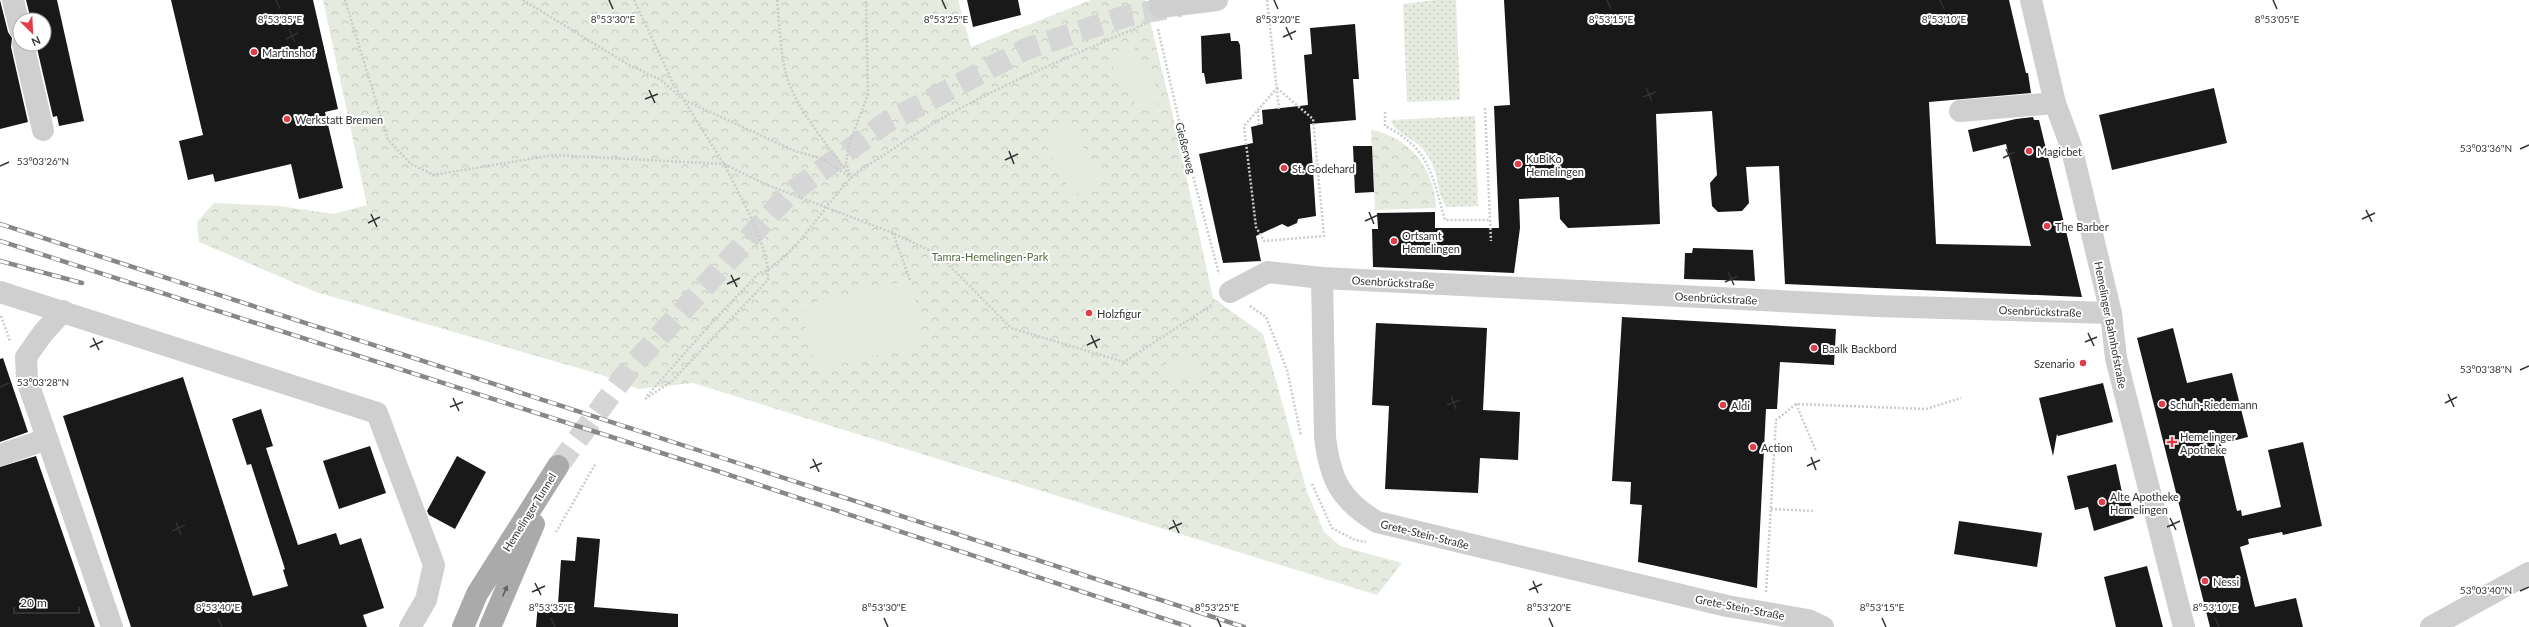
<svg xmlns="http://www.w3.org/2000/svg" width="2529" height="627" viewBox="0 0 2529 627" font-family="Lato,sans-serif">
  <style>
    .grass { fill: url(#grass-dots) }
    .park { fill: url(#park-crowns) }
    .garden { fill: #e5ebde }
    .building { fill: #191919 }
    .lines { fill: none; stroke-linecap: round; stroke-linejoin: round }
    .major-tunnel { stroke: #d6d6d6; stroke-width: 22; stroke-dasharray: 22 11; stroke-linecap: butt }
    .path { stroke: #ccc; stroke-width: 2.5; stroke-dasharray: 2 2; stroke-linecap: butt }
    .minor { stroke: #cfcfcf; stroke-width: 22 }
    .major { stroke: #aaa; stroke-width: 22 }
    .rail-casing { stroke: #878787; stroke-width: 4.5 }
    .rail { stroke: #fff; stroke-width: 3; stroke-dasharray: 9; stroke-linecap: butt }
    .oneway { fill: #626262 }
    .ticks { fill: none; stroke: #323232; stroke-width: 1.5 }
    .poi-dot { fill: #e03d49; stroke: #fff; stroke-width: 1.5 }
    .labels { text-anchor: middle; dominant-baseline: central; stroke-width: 4; stroke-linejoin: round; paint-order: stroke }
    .poi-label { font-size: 11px; fill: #323232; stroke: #fff; text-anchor: start }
    .street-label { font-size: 11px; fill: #323232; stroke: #fff }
    .park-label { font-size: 11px; fill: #556d40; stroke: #fff }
    .ticks-label { font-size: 10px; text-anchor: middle; fill: #323232; stroke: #fff; stroke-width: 4; stroke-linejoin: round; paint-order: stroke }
  </style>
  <defs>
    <pattern id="grass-dots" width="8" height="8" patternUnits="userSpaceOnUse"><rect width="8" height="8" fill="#e5ebde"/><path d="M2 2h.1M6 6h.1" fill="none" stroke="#c5cabf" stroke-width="1.8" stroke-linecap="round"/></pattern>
    <pattern id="park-crowns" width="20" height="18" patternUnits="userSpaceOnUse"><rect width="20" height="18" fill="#e5ebde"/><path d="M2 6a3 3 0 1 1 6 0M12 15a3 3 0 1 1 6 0" fill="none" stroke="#c5cabf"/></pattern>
  </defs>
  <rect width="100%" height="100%" fill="#fff"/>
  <!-- grass -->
  <g class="grass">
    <polygon points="1436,0 1456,0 1460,100 1407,102 1403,4"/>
    <path d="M 1475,116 L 1478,206 L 1447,207 C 1439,199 1439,185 1436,175 C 1434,166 1428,155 1422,148 C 1413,138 1394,133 1391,120 Z"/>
  </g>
  <!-- park -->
  <g class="park">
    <polygon points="323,0 958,0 971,47 1091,0 1145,0 1172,112 1213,298 1263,334 1307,492 1324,532 1340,546 1402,563 1377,595 693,383 638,389 599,374 316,292 199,242 197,222 214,203 279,206 334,214 367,205"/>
    <path d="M 1371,130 C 1409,137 1435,169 1436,208 L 1375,210 Z"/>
  </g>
  <!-- garden -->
  <g class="garden">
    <polygon points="1132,44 1163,100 1140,113 1108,57"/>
    <polygon points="1069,121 1101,181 1073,196 1041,136"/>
    <polygon points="910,280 925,344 816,370 801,305"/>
    <polygon points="1167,359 1199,365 1197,380 1164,374"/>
  </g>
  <!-- building -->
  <g class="building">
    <polygon points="0,0 8,32 12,38 11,47 28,122 0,129"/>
    <polygon points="26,0 57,0 84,121 59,126 57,116 53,117 36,44 44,44 44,20 31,20"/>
    <polygon points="171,0 313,0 338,109 325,112 343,188 299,199 291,164 215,182 213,174 188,180 179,141 203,135"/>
    <polygon points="967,0 1018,0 1021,15 973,27"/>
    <polygon points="1504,0 2009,0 2026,73 2028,73 2031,93 1929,102 1936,244 2031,246 2006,144 1973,152 1968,130 2016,119 2033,117 2034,120 2039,120 2082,297 1785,284 1779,166 1746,167 1749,203 1742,211 1718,212 1712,206 1710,183 1717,175 1712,111 1656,114 1660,224 1568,228 1560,219 1559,197 1519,199 1520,228 1514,273 1373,267 1372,229 1378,229 1377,213 1435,212 1435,228 1499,228 1494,106 1510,105"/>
    <polygon points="1355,24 1359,79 1353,79 1356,120 1310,124 1316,216 1298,219 1297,223 1288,227 1282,224 1256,236 1261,261 1223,263 1199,154 1253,143 1251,127 1263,124 1262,110 1308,105 1304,55 1312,54 1310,28"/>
    <polygon points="1230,33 1231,41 1238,41 1240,45 1242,79 1206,84 1204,73 1202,73 1201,36"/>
    <polygon points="2214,88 2227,143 2112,170 2099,115"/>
    <polygon points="1353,146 1372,146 1374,192 1355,193"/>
    <polygon points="1693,248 1753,250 1755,281 1684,279 1685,253 1692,253"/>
    <polygon points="1622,317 1836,329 1834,365 1780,362 1777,409 1766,409 1757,588 1638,562 1642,505 1630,504 1631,482 1612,481"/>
    <polygon points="1376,323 1487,328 1483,410 1520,412 1518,460 1480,458 1478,493 1385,489 1389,406 1372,405"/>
    <polygon points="2173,328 2187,383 2232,373 2248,437 2221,444 2237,511 2241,510 2242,516 2281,507 2268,450 2303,442 2322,526 2283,535 2282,532 2248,539 2249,544 2240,547 2255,607 2296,598 2303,627 2210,627 2137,338"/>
    <polygon points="3,358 28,432 0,442 0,359"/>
    <polygon points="183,377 253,596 288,586 283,570 285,569 251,464 247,465 232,419 261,409 273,446 266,448 298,545 336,533 340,545 361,538 384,608 363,615 367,627 131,627 63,416"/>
    <polygon points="2103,383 2113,422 2058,436 2057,434 2053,456 2039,398"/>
    <polygon points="370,446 386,493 339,509 323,461"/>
    <polygon points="36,456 95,627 0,627 0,467"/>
    <polygon points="457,456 486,472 455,529 429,515 427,511"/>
    <polygon points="2116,464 2123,497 2129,495 2134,518 2094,531 2088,507 2075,510 2067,476"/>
    <polygon points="1959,521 2042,533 2037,567 1954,554"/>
    <polygon points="577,537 600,539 594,607 678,614 678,627 536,627 538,603 558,604 561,560 575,561"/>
    <polygon points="2147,566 2163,627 2116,627 2104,577"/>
  </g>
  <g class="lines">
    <!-- major-tunnel -->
    <polyline class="major-tunnel" points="558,466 632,366 788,195 884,124 1026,49 1126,16 1180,6"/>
    <!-- path -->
    <g class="path">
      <path d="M 345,0 L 388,140 L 411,164 L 434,175 L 553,155 L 724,164 C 739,194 770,247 768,280 L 671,382 L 645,399"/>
      <polyline points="523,0 629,65 661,80 680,97"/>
      <polyline points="634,0 674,85 724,164 765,184 893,233 939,255 1011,328 1124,362 1213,304"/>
      <path d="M 777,0 C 780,26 780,64 791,88 C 805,120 830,148 850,176"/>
      <polyline points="1267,0 1279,109"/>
      <polyline points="1158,29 1184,142 1219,274"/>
      <polygon points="1277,88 1313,119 1324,236 1264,241 1256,227 1244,126"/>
      <polyline points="684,100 795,151 823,159 851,178"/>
      <polyline points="1485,108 1491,241"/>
      <polyline points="1258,111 1259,125"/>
      <path d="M 1385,112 L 1385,126 C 1431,149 1432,176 1445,220 L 1490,220"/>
      <polyline points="850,175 846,163 849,145 868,94 866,0"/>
      <polyline points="893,233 910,280"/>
      <polyline points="1250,306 1266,317 1287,370 1301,436"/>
      <polyline points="1,316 10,341"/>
      <path d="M 647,396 L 706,329 L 759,273 C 788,266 828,201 850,179 C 861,168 877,160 890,151 C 969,96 1059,62 1147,23"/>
      <polyline points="1796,404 1816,451"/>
      <polyline points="1312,484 1332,528 1355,540 1366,542"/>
      <polyline points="1771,509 1814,511"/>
      <polyline points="556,532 596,463"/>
      <polyline points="1766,592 1776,420 1796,404 1926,409 1961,398"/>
    </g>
    <!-- minor -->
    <g class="minor">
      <polyline points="13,0 20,29"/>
      <polyline points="1160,0 1161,7 1217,0"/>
      <polyline points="2031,0 2055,103 2071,146 2111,313 2116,358 2184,627"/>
      <polyline points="23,44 43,130"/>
      <polyline points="1960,111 2055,103"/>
      <polyline points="1322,278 1877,306 2111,313"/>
      <polyline points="0,292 377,413 434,565 426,600 410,627"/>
      <path d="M 1230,292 L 1268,272 L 1322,278 L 1325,437 C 1330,479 1340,500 1377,522 L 1727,606 L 1808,620 L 1823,627"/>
      <polyline points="63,311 43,333 26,357 27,380 112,627"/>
      <polyline points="0,455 47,439"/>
      <polyline points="2431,627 2529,573"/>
    </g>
    <!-- major -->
    <g class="major">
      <polyline points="463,627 477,594 558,466"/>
      <polyline points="490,627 534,524"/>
    </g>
    <!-- rail casing -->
    <g class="rail-casing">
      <g id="rail">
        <polyline points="0,224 1244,627"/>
        <polyline points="0,241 696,464 1189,627"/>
        <polyline points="0,261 82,283"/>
      </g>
    </g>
    <!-- rail -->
    <use href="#rail" class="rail"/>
  </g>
  <!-- one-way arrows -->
  <defs><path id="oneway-solid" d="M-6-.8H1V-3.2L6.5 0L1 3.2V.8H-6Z"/></defs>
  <use class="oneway" href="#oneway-solid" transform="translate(505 591) rotate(-67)"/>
  <!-- ticks -->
  <path class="ticks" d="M 276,0 L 280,9M 609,0 L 613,9M 942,0 L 946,9M 1274,0 L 1278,9M 1607,0 L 1611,9M 1940,0 L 1944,9M 2273,0 L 2277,9M 1286,27 L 1292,40M 289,29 L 295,42M 1283,37 L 1296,31M 286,39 L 298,33M 1646,88 L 1652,101M 649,90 L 655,103M 1643,97 L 1656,92M 645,99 L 658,94M 2006,149 L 2012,162M 2520,149 L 2529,145M 1009,151 L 1014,164M 2003,158 L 2015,152M 1005,160 L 1018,154M 0,166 L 9,162M 2366,210 L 2372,222M 1369,212 L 1374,224M 371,214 L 377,227M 2362,219 L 2375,213M 1365,221 L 1378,215M 368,223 L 380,217M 1728,272 L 1734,285M 731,275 L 737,287M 1725,282 L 1738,276M 727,284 L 740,278M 2088,333 L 2094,346M 1091,335 L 1097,348M 93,338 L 99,350M 2085,342 L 2097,337M 1087,345 L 1100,339M 90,347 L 103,341M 2520,370 L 2529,366M 0,387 L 9,383M 2448,394 L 2454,407M 1451,396 L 1456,409M 453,398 L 459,411M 2445,403 L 2457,397M 1447,405 L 1460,400M 450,407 L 463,402M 1811,457 L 1816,470M 813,459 L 819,472M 1807,466 L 1820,460M 810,468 L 822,463M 2170,518 L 2176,530M 1173,520 L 1179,533M 176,522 L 181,535M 2167,527 L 2180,521M 1169,529 L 1182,523M 172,531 L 185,525M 1533,581 L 1538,593M 535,583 L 541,595M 1529,590 L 1542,584M 2520,591 L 2529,587M 532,592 L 545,586M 218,618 L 222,627M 551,618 L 555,627M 884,618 L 888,627M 1217,618 L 1221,627M 1549,618 L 1553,627M 1882,618 L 1886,627M 2215,618 L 2219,627"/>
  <!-- markers -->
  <g class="poi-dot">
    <circle cx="254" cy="52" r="4"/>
    <circle cx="287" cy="119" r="4"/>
    <circle cx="2029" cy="151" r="4"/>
    <circle cx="1518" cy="164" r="4"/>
    <circle cx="1284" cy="168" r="4"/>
    <circle cx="2047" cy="226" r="4"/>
    <circle cx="1394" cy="241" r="4"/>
    <circle cx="1089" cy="313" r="4"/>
    <circle cx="1814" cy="348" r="4"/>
    <circle cx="2083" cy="363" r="4"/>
    <circle cx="2162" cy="404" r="4"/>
    <circle cx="1723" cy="405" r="4"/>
    <path d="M2170 436h4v4h4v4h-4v4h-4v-4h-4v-4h4z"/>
    <circle cx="1753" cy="447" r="4"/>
    <circle cx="2102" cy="502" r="4"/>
    <circle cx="2205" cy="581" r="4"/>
  </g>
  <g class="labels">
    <!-- poi labels -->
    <g class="poi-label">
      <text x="262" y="52">Martinshof</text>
      <text x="295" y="119">Werkstatt Bremen</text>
      <text x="2037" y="151">Magicbet</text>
      <text x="1526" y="158">KuBiKo<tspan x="1526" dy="13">Hemelingen</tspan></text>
      <text x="1292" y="168">St. Godehard</text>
      <text x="2055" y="226">The Barber</text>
      <text x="1402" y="235">Ortsamt<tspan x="1402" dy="13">Hemelingen</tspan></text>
      <text x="1097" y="313">Holzfigur</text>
      <text x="1822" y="348">Baalk Backbord</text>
      <text x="2075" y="363" text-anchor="end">Szenario</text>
      <text x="2170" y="404">Schuh-Riedemann</text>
      <text x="1731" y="405">Aldi</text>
      <text x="2180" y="436">Hemelinger<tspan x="2180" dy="13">Apotheke</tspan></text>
      <text x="1761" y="447">Action</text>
      <text x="2110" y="496">Alte Apotheke<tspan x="2110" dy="13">Hemelingen</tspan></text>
      <text x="2213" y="581">Nessi</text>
    </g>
    <!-- street labels -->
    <g class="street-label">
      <text transform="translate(1186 148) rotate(76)">Gießerweg</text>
      <text transform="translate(1393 282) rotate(3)">Osenbrückstraße</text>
      <text transform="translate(1716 298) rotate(3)">Osenbrückstraße</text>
      <text transform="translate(2040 311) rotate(2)">Osenbrückstraße</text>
      <text transform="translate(2111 325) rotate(79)">Hemelinger Bahnhofstraße</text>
      <text transform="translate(529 512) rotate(-58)">Hemelinger Tunnel</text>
      <text transform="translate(1425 534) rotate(14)">Grete-Stein-Straße</text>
      <text transform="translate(1740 607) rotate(11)">Grete-Stein-Straße</text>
    </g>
    <!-- park labels -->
    <g class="park-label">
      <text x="990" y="256">Tamra-Hemelingen-Park</text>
    </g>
  </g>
  <g class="ticks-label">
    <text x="280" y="23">8°53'35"E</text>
    <text x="613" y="23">8°53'30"E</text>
    <text x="946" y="23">8°53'25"E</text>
    <text x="1278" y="23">8°53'20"E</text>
    <text x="1611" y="23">8°53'15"E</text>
    <text x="1944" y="23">8°53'10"E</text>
    <text x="2277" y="23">8°53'05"E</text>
    <text x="2486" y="152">53°03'36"N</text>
    <text x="43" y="165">53°03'26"N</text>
    <text x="2486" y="373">53°03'38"N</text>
    <text x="43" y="386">53°03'28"N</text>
    <text x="2486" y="594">53°03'40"N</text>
    <text x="218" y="611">8°53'40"E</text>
    <text x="551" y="611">8°53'35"E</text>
    <text x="884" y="611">8°53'30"E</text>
    <text x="1217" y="611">8°53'25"E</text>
    <text x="1549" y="611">8°53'20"E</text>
    <text x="1882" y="611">8°53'15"E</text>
    <text x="2215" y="611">8°53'10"E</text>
  </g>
  <!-- north arrow -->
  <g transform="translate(32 32) rotate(156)"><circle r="19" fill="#ffffff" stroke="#adadad"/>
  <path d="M0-3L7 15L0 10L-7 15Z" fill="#e03d49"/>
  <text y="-6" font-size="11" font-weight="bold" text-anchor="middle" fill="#323232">N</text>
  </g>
  <!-- scale -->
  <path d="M14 607v6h65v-6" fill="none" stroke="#323232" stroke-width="2"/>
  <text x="20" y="607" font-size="12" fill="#323232" stroke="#ffffff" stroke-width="3" paint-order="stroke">20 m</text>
</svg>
